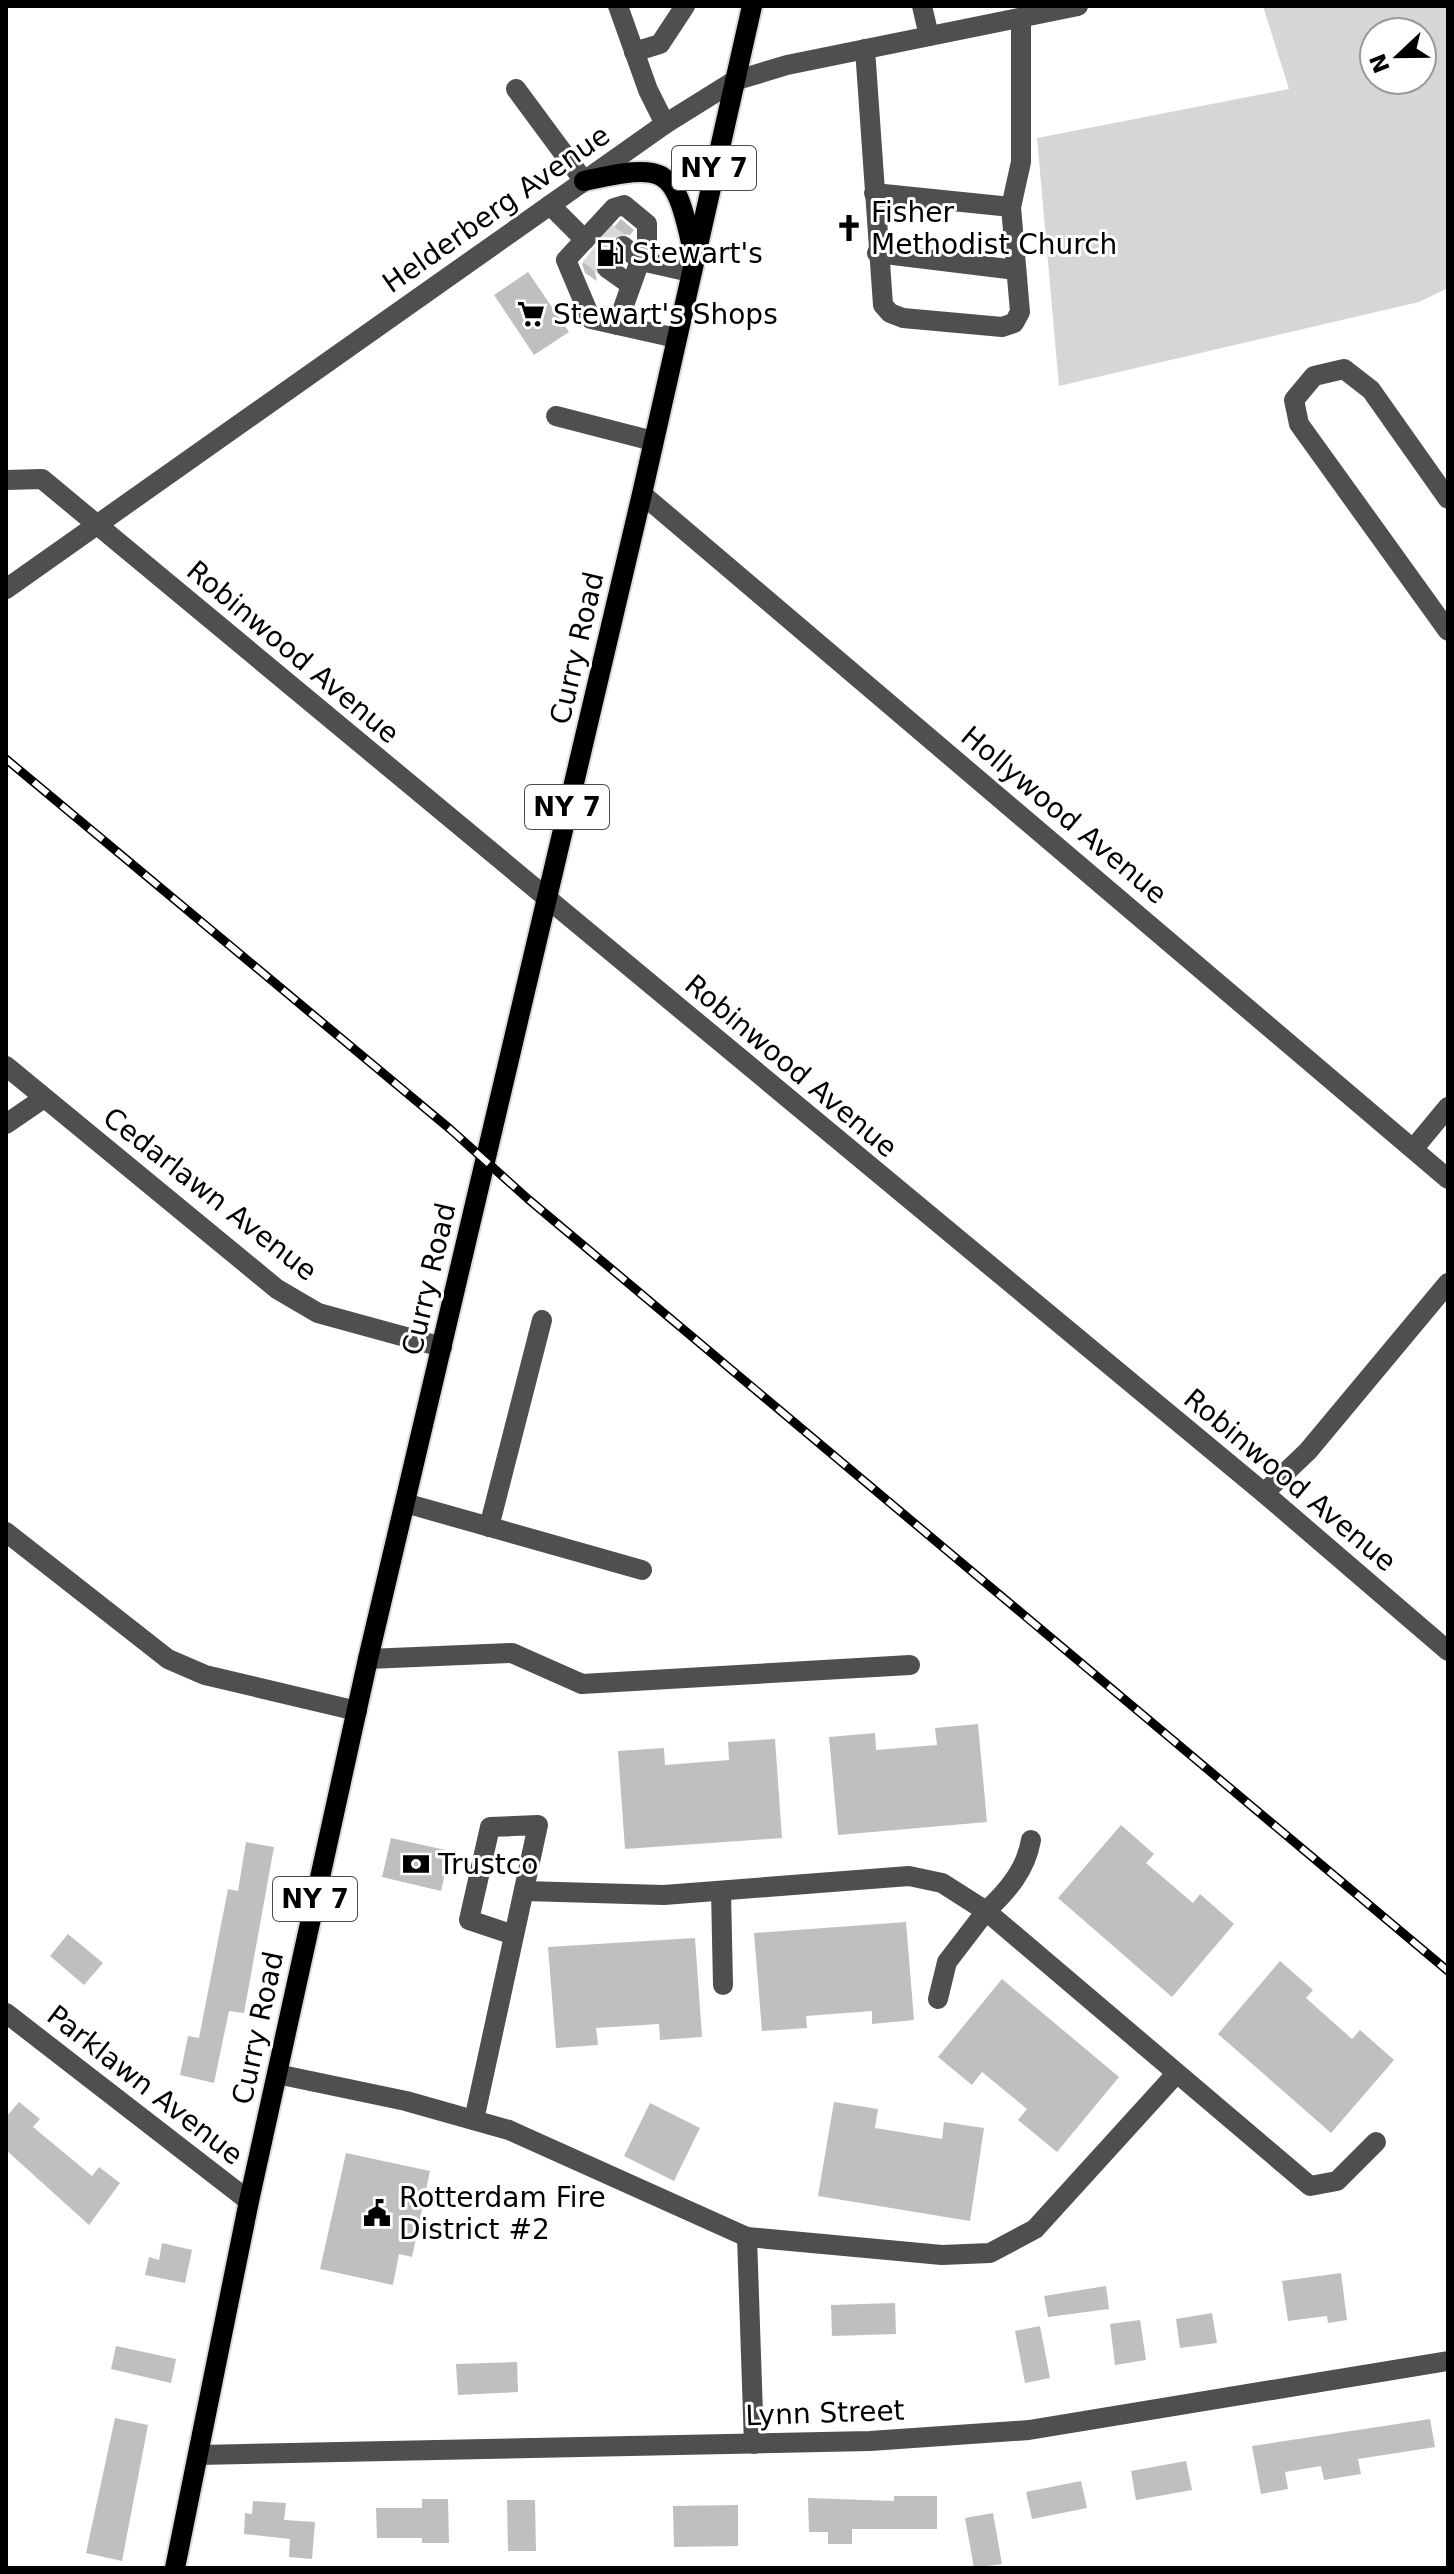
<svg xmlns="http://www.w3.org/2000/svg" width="1454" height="2574" viewBox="0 0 1454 2574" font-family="'DejaVu Sans',sans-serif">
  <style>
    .green { fill: #d6d6d6; fill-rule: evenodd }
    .building { fill: #bfbfbf }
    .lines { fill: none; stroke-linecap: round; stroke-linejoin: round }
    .minor-tunnel { stroke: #d9d9d9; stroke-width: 20; stroke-dasharray: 20 10; stroke-linecap: butt }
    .major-casing { stroke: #dbdbdb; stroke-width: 24 }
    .minor { stroke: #4f4f4f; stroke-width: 20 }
    .major { stroke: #000; stroke-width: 20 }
    .rail-casing { stroke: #000; stroke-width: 9 }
    .rail { stroke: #fff; stroke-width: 6; stroke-dasharray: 18; stroke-linecap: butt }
    .labels { text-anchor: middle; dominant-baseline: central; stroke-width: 6; stroke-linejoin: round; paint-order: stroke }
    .shield { fill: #fff; stroke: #4c4c4c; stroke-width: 2 }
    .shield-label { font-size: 26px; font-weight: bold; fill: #000 }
    .street-label { font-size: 28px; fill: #000; stroke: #fff }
    .poi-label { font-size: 28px; fill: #000; stroke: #fff; text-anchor: start }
  </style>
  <rect width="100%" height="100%" fill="#fff"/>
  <!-- green -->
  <path class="green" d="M 1263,6 L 1448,6 L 1448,288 L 1419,302 L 1059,386 L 1037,138 L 1289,89 ZM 1374,32 L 1422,32 L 1422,80 L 1374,80 Z"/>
  <!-- building -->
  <g class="building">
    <polygon points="621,219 634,230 630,235 619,234 613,238 610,245 614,257 607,255 597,260 594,268 597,281 585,273 582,264"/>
    <polygon points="528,272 569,332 534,355 494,295"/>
    <polygon points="978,1724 987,1822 838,1835 829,1737 875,1733 876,1750 937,1745 935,1728"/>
    <polygon points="775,1739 782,1838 625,1849 618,1751 664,1748 665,1765 729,1760 728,1742"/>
    <polygon points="1121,1825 1154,1854 1146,1863 1193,1903 1200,1894 1234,1924 1172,1997 1058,1898"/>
    <polygon points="391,1838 450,1851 441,1891 382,1877"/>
    <polygon points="246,1842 274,1847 244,2013 229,2011 214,2083 180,2075 188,2036 199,2038 228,1889 238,1891"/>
    <polygon points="906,1922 914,2020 872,2024 872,2011 806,2016 807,2028 762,2031 754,1933"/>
    <polygon points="68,1934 103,1963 84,1985 50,1956"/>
    <polygon points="695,1938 702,2037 660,2040 659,2024 596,2028 598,2045 556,2048 548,1947"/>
    <polygon points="1280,1961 1313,1990 1306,1998 1352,2039 1360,2030 1394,2060 1331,2133 1218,2034"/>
    <polygon points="1002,1979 1119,2077 1057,2152 1018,2120 1027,2109 982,2072 972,2085 938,2057"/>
    <polygon points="19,2102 40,2119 33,2127 92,2176 99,2167 120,2183 89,2225 6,2150 6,2117"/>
    <polygon points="834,2102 878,2109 875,2128 942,2139 944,2122 984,2128 970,2221 818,2196"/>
    <polygon points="650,2103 700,2128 674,2181 624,2156"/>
    <polygon points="346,2153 430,2171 412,2257 399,2254 393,2285 320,2269"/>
    <polygon points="162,2243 192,2250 185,2283 145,2275 149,2257 159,2260"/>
    <polygon points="1341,2273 1347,2320 1328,2323 1327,2316 1288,2321 1282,2281"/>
    <polygon points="1106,2286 1109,2309 1048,2317 1044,2296"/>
    <polygon points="895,2303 896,2334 832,2336 831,2305"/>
    <polygon points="1212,2313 1217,2343 1180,2348 1176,2319"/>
    <polygon points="1140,2320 1146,2360 1115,2365 1110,2324"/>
    <polygon points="1040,2326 1050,2378 1025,2383 1015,2331"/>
    <polygon points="116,2346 176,2359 171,2383 111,2369"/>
    <polygon points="517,2362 518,2392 458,2395 456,2364"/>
    <polygon points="115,2418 148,2425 122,2561 86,2553"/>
    <polygon points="1430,2419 1435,2447 1358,2459 1361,2474 1324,2480 1321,2466 1285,2472 1288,2489 1261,2494 1252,2446"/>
    <polygon points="1186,2461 1192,2490 1136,2500 1131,2471"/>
    <polygon points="1081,2481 1087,2508 1032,2519 1026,2492"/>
    <polygon points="894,2496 937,2496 937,2529 852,2529 852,2544 828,2544 828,2532 809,2532 808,2498 894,2501"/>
    <polygon points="422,2499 448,2499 449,2543 422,2543 422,2538 377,2538 376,2508 422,2508"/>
    <polygon points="507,2500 535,2500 536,2551 508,2551"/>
    <polygon points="253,2501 286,2503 284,2520 315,2522 312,2559 289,2557 290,2539 244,2534 245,2513 252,2514"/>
    <polygon points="738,2505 738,2546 674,2547 673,2506"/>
    <polygon points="993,2513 1002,2564 974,2568 965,2518"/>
  </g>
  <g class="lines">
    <!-- minor-tunnel -->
    <g class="minor-tunnel">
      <polyline points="605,232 623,246"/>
      <polyline points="589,254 607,268"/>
    </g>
    <!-- major casing -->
    <g class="major-casing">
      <g id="major">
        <path d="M 584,181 C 664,164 674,163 692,247"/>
        <polyline points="175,2568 249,2201 368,1659 642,494 752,6"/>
      </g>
    </g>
    <!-- minor -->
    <g class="minor">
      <polyline points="618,6 648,90 665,124"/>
      <polyline points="922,6 929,36"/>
      <polyline points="865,49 883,305 890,313 903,318 1002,327 1014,323 1020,312 1011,207 1021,162 1021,18"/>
      <polyline points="634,52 660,44 685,6"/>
      <polyline points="516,89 584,181"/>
      <polyline points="874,193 1011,207"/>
      <polyline points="550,205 585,240"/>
      <polyline points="623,246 641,261 690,272"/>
      <polyline points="877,253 1016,270"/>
      <polyline points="607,268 631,285"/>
      <polyline points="617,325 647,241 647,224 624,205 614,208 566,260 591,319 676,338"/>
      <polyline points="556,416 653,441"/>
      <polyline points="6,480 42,479 1264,1493 1448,1651"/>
      <polyline points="642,494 1448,1179"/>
      <polyline points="1448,499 1371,390 1344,369 1314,376 1294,400 1299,424 1448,631"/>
      <polyline points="6,589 665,124 734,81 787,65 1078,6"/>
      <polyline points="6,1066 277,1289 318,1313 442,1347"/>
      <polyline points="6,1124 44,1098"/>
      <polyline points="1414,1148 1448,1107"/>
      <polyline points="1264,1493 1308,1451 1448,1283"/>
      <polyline points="405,1503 642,1570"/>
      <polyline points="489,1527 542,1320"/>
      <polyline points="6,1532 168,1659 205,1675 357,1711"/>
      <polyline points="368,1659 512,1653 582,1684 910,1665"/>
      <path d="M 1031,1840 C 1026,1869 1008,1891 986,1911 L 1310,2186 L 1337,2181 L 1376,2142"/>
      <polyline points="524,1891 664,1895 909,1876 942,1883 986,1911 947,1962 938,1999"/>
      <polyline points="721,1891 723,1985"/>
      <polyline points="6,2013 249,2201"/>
      <polyline points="277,2074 406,2101 509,2130 747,2237 754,2444"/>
      <polyline points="474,2120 538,1825 490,1827 469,1920 514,1935"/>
      <polyline points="747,2237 942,2255 990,2253 1035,2229 1176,2074"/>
      <polyline points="199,2455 870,2441 1029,2430 1448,2361"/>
    </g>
    <!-- major -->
    <use href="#major" class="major"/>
    <!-- rail casing -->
    <g class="rail-casing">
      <polyline id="rail" points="6,759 450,1129 528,1199 1448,1971"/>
    </g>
    <!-- rail -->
    <use href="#rail" class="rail"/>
  </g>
  <!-- icons -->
  <defs>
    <g id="church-bare" transform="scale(2.16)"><path d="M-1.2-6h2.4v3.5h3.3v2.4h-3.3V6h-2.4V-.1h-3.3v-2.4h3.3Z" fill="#000" stroke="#fff" stroke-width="2.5" paint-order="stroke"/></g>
    <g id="fuel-bare" transform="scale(2.16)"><path d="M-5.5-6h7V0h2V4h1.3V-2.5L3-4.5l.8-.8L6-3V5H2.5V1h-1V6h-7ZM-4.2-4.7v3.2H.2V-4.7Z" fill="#000" stroke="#fff" stroke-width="2.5" paint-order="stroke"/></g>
    <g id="supermarket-bare" transform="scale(2.16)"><path d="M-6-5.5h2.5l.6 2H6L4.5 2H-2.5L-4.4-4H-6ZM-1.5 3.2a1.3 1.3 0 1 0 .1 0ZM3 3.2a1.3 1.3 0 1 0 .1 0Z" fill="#000" stroke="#fff" stroke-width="2.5" paint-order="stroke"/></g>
    <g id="bank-bare" transform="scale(2.16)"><path d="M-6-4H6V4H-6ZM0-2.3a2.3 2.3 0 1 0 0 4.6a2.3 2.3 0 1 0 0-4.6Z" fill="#000" stroke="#fff" stroke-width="2.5" paint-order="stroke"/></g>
    <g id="civic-bare" transform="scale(2.16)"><path d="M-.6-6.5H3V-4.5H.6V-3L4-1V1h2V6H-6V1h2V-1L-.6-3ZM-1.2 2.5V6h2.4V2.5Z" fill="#000" stroke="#fff" stroke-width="2.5" paint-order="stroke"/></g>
  </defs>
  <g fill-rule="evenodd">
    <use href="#church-bare" x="849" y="228"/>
    <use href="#fuel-bare" x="610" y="253"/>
    <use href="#supermarket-bare" x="531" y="314"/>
    <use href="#bank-bare" x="416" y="1864"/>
    <use href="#civic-bare" x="377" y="2213"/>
  </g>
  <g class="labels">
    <!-- shield labels -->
    <g class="shield">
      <rect x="672" y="146" width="84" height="44" rx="6"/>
      <rect x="525" y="785" width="84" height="44" rx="6"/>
      <rect x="273" y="1877" width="84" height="44" rx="6"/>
    </g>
    <g class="shield-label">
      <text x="714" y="168">NY 7</text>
      <text x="567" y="807">NY 7</text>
      <text x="315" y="1899">NY 7</text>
    </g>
    <!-- street labels -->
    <g class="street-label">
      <text transform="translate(496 209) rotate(-35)">Helderberg Avenue</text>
      <text transform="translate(577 648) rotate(-77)">Curry Road</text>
      <text transform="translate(293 652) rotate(40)">Robinwood Avenue</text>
      <text transform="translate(1064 815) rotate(40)">Hollywood Avenue</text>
      <text transform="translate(791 1066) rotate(40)">Robinwood Avenue</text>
      <text transform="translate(210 1194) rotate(38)">Cedarlawn Avenue</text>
      <text transform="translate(429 1279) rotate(-77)">Curry Road</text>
      <text transform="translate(1290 1480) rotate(40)">Robinwood Avenue</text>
      <text transform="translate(258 2028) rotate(-78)">Curry Road</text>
      <text transform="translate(145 2085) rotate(38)">Parklawn Avenue</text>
      <text transform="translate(825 2413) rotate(-2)">Lynn Street</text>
    </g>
    <!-- poi labels -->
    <g class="poi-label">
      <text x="871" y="212">Fisher<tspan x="871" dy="32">Methodist Church</tspan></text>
      <text x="632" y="253">Stewart's</text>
      <text x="553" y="314">Stewart's Shops</text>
      <text x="438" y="1864">Trustco</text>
      <text x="399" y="2197">Rotterdam Fire<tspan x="399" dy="32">District #2</tspan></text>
    </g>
  </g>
  <!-- border -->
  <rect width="1454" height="2574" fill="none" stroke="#000000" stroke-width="16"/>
  <!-- north arrow -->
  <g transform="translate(1398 56) rotate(248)"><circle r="38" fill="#ffffff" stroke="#999999" stroke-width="2"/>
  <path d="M0-6L14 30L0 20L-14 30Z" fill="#000000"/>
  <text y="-12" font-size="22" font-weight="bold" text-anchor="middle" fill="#000000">N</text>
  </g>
</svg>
